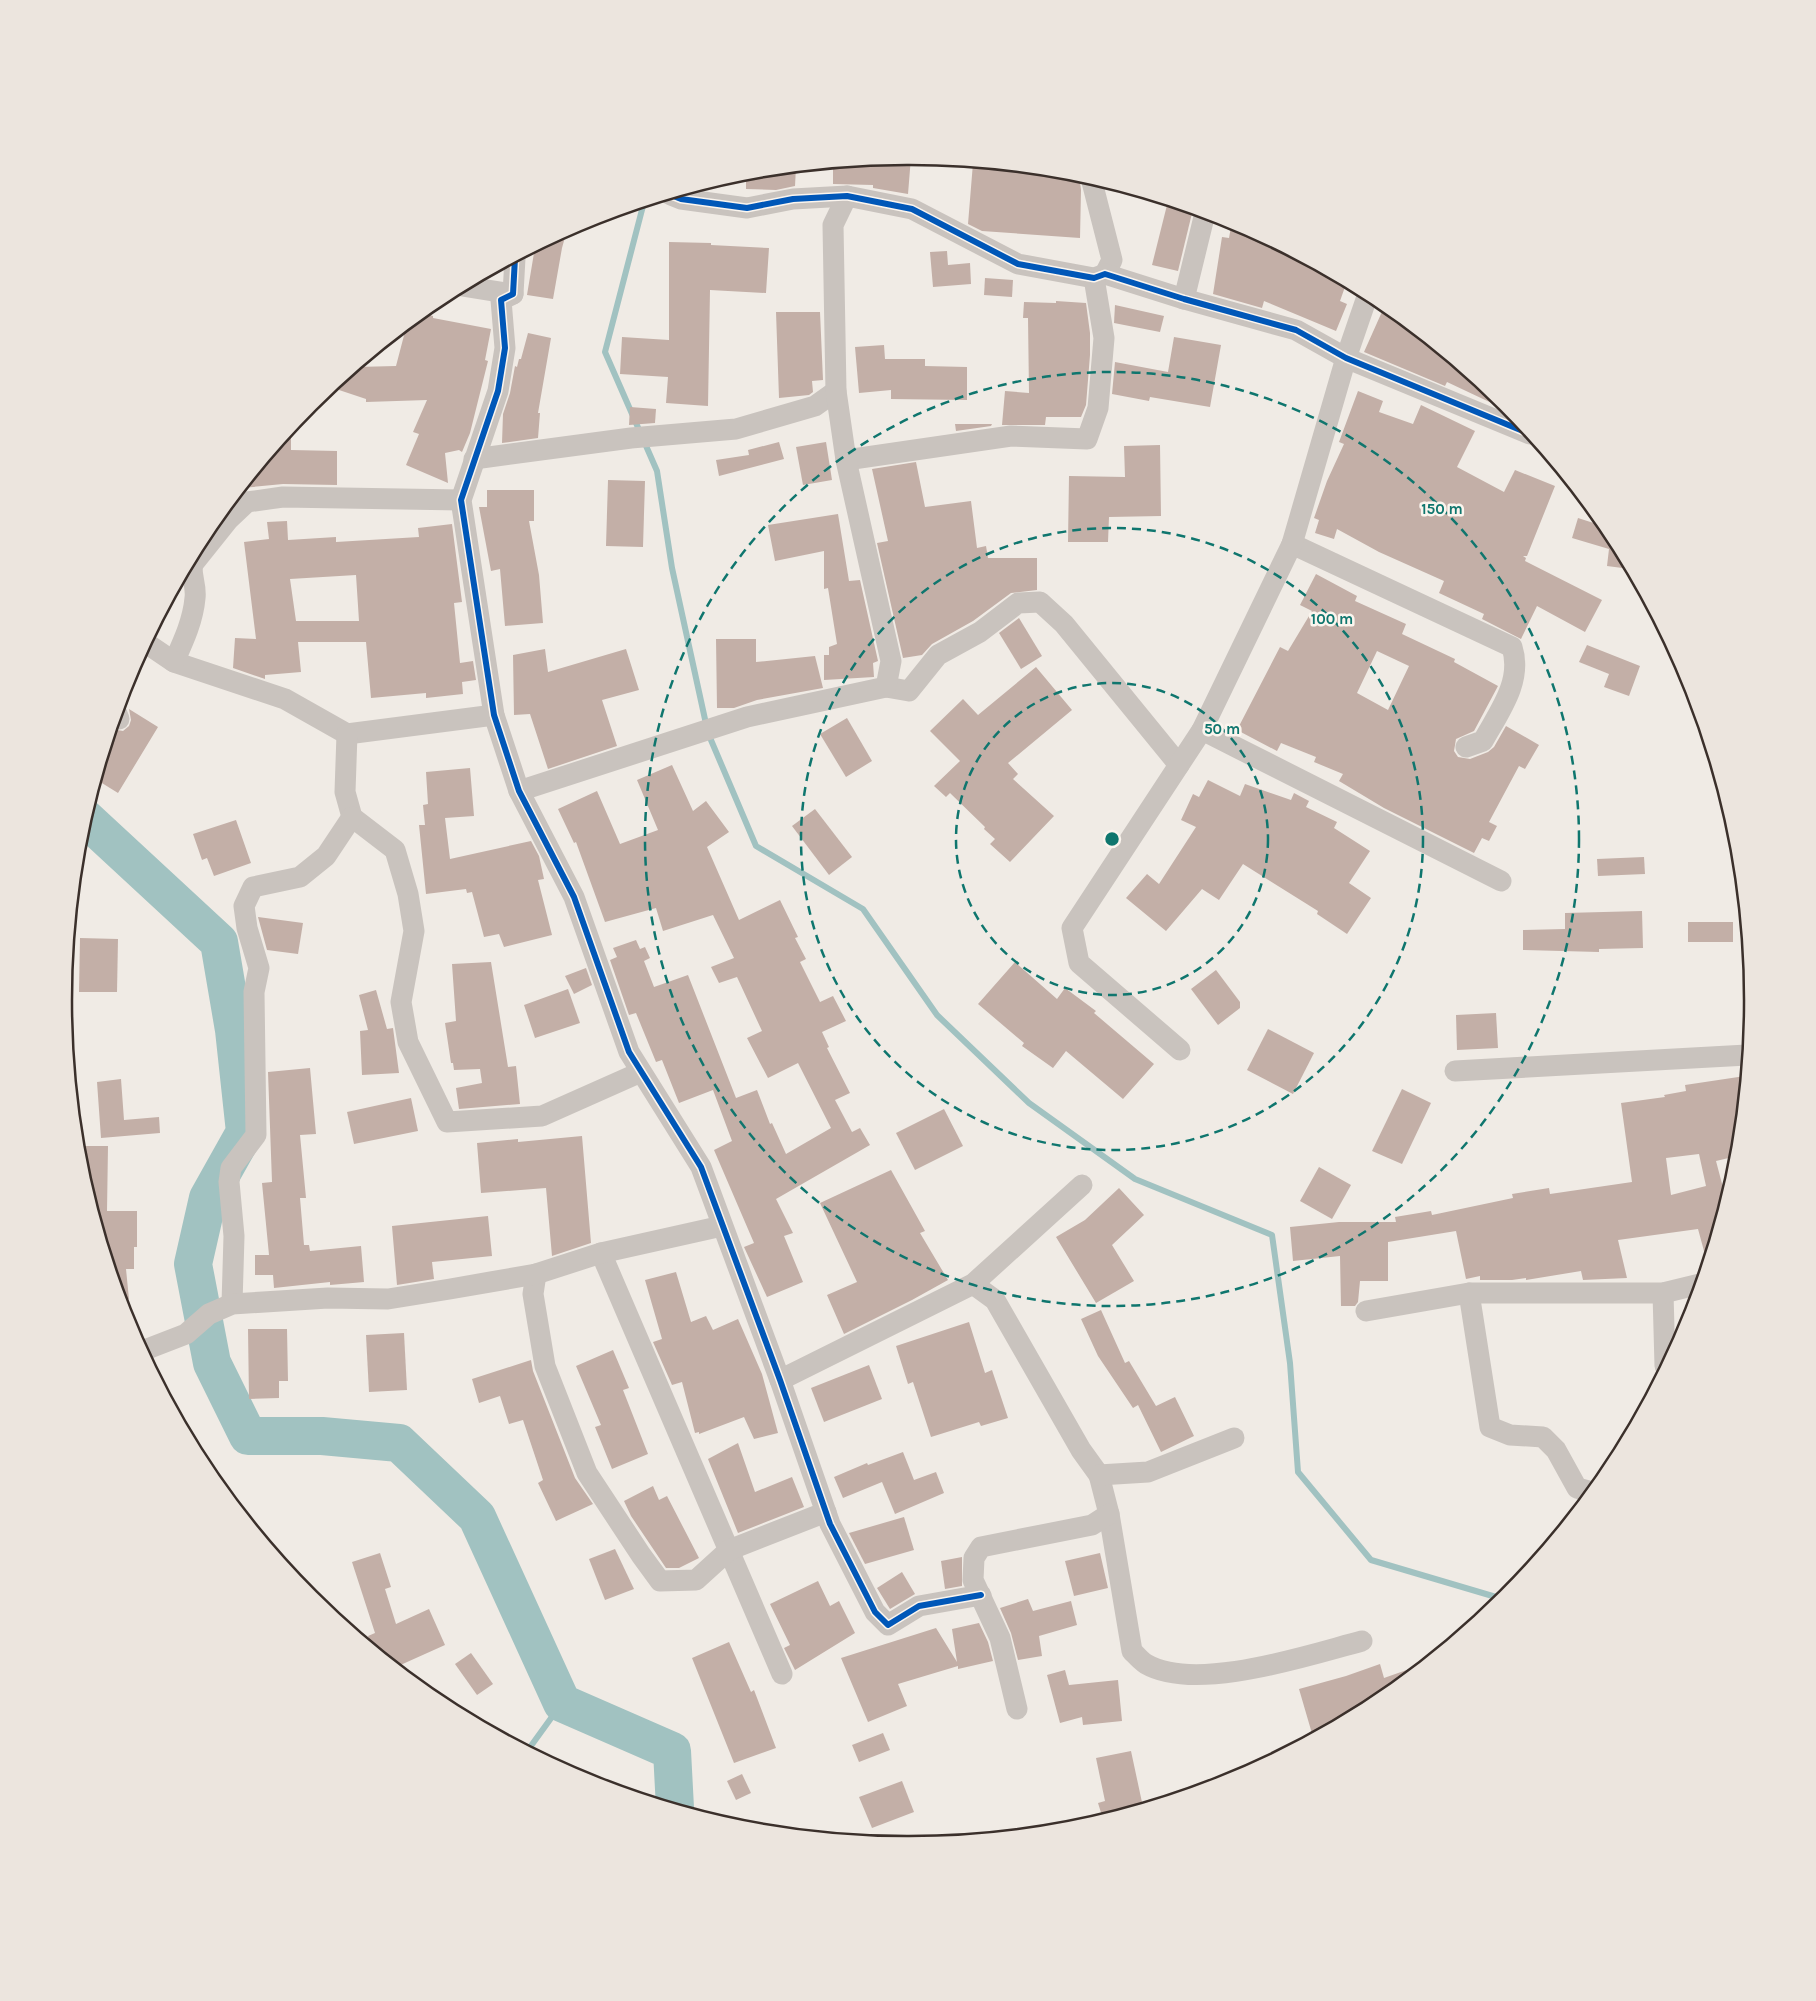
<svg xmlns="http://www.w3.org/2000/svg" width="1816" height="2001" viewBox="0 0 1816 2001" font-family="Karla,sans-serif">
  <style>
    .lines { fill: none; stroke-linecap: round; stroke-linejoin: round }
    .stream { stroke: #a1c2c1; stroke-width: 6 }
    .river { stroke: #a1c2c1; stroke-width: 38 }
    .building { fill: #c3afa7; fill-rule: evenodd }
    .minor { stroke: #c9c3be; stroke-width: 21 }
    .cycleway-casing { stroke: #fbf5ee; stroke-width: 9 }
    .cycleway { stroke: #0057b8; stroke-width: 6 }
    .ring { fill: none; stroke: #0f766e; stroke-width: 2.5; stroke-dasharray: 9 6 }
    .rim { fill: none; stroke: #3b302b; stroke-width: 2.5 }
    .centre { fill: #0f766e; stroke: #fbf5ee; stroke-width: 2.5 }
    .ring-label { font-size: 15px; text-anchor: middle; font-weight: bold; fill: #0f766e; stroke: #fbf5ee; stroke-width: 5; stroke-linejoin: round; paint-order: stroke }
  </style>
  <rect width="100%" height="100%" fill="#f0ebe5"/>
  <g class="lines">
    <!-- stream -->
    <g class="stream">
      <polyline points="644,202 605,352 657,471 672,568 708,733 756,846 863,909 937,1015 1029,1103 1135,1179 1272,1235 1290,1363 1298,1472 1371,1560 1496,1597 1500,1602"/>
      <polyline points="528,1750 562,1703"/>
    </g>
    <!-- river -->
    <polyline class="river" points="85,818 219,942 234,1030 245,1132 208,1198 193,1264 212,1363 248,1436 322,1436 399,1443 477,1517 562,1703 672,1751 675,1808"/>
  </g>
  <!-- building -->
  <g class="building">
    <polygon points="908,156 911,157 908,194 873,188 873,185 833,184 833,164"/>
    <polygon points="973,163 1006,166 1006,172 1065,172 1079,174 1081,190 1080,238 982,231 968,224"/>
    <polygon points="796,167 795,186 776,190 746,189 746,172"/>
    <polygon points="1168,201 1193,209 1178,271 1152,265"/>
    <polygon points="1232,221 1343,280 1342,283 1346,284 1340,301 1347,304 1336,331 1264,301 1262,308 1213,294 1222,237 1229,238"/>
    <polygon points="567,230 562,248 553,299 527,295 535,247"/>
    <polygon points="669,242 711,243 711,245 769,248 766,293 710,290 708,406 666,403 668,377 620,374 622,337 669,340"/>
    <polygon points="947,251 948,265 970,263 971,284 933,287 930,252"/>
    <polygon points="985,278 1013,280 1012,297 984,295"/>
    <polygon points="1056,301 1086,303 1090,333 1090,355 1086,405 1081,417 1046,417 1045,425 1002,425 1005,391 1029,393 1028,318 1023,318 1024,302 1056,303"/>
    <polygon points="1115,305 1164,316 1160,332 1114,323"/>
    <polygon points="1385,305 1503,402 1500,407 1447,382 1445,386 1364,352"/>
    <polygon points="776,312 820,312 823,380 812,381 813,392 809,395 779,398"/>
    <polygon points="422,313 433,316 433,318 491,329 485,360 488,361 470,433 462,452 459,450 445,453 448,483 406,465 419,434 413,432 427,400 366,402 366,399 339,390 339,381 356,367 396,366 407,324"/>
    <polygon points="528,333 551,338 538,413 540,413 538,438 502,443 503,414 510,393 515,366 517,367 519,359 521,359"/>
    <polygon points="1174,337 1221,345 1210,407 1150,397 1149,401 1112,394 1115,362 1168,372"/>
    <polygon points="884,345 885,359 925,359 925,366 967,367 967,400 891,399 891,390 859,393 855,347"/>
    <polygon points="1358,391 1383,401 1379,412 1413,424 1421,405 1475,431 1457,467 1504,492 1515,470 1555,486 1527,556 1523,556 1526,558 1525,561 1602,600 1585,632 1537,606 1521,639 1482,619 1484,614 1439,593 1444,581 1379,552 1337,529 1334,539 1315,533 1319,520 1314,518 1327,481 1344,444 1339,442"/>
    <polygon points="630,407 656,409 655,423 629,425"/>
    <polygon points="955,424 992,424 991,426 956,431"/>
    <polygon points="291,428 291,450 337,451 337,485 283,484 242,488"/>
    <polygon points="779,442 784,459 719,476 716,460 749,455 748,450"/>
    <polygon points="826,442 832,480 803,485 796,447"/>
    <polygon points="1160,445 1161,516 1109,517 1108,542 1068,542 1069,476 1125,477 1124,446"/>
    <polygon points="916,462 925,507 971,501 977,548 986,546 988,558 1037,558 1037,590 1011,593 973,621 932,644 922,655 903,658 877,543 888,541 872,469"/>
    <polygon points="608,480 645,481 643,547 606,546"/>
    <polygon points="487,490 534,490 534,521 529,521 539,575 543,623 505,626 500,569 491,571 479,507 487,507"/>
    <polygon points="838,514 849,581 860,580 878,661 873,663 874,677 824,680 824,655 829,655 829,647 837,644 828,588 824,589 824,551 775,561 768,525"/>
    <polygon points="1578,518 1606,527 1630,569 1607,566 1609,549 1572,538"/>
    <path d="M 287,521 L 288,540 L 336,537 L 336,542 L 419,537 L 418,528 L 452,524 L 462,602 L 454,603 L 460,663 L 473,661 L 476,680 L 462,682 L 463,694 L 426,698 L 426,693 L 371,698 L 366,642 L 298,642 L 301,672 L 265,675 L 265,679 L 233,668 L 235,638 L 256,639 L 244,542 L 269,539 L 267,522 ZM 356,575 L 359,621 L 296,621 L 290,579 Z"/>
    <path d="M 1316,574 L 1357,596 L 1355,601 L 1406,624 L 1402,634 L 1455,659 L 1454,662 L 1498,686 L 1474,731 L 1456,739 L 1454,751 L 1458,757 L 1470,759 L 1488,752 L 1494,747 L 1506,726 L 1539,745 L 1525,769 L 1519,766 L 1489,822 L 1497,826 L 1489,841 L 1482,838 L 1474,853 L 1384,808 L 1339,781 L 1343,774 L 1314,762 L 1316,757 L 1281,743 L 1277,751 L 1237,730 L 1280,647 L 1288,651 L 1312,611 L 1300,605 ZM 1377,651 L 1409,666 L 1388,710 L 1357,693 Z"/>
    <polygon points="1019,618 1042,656 1021,669 999,633"/>
    <polygon points="716,639 756,639 756,662 815,656 823,688 757,700 734,708 717,708"/>
    <polygon points="1587,645 1640,666 1629,696 1604,687 1609,674 1579,662"/>
    <polygon points="545,649 548,672 626,649 639,690 602,700 617,746 548,769 530,714 514,715 513,655"/>
    <polygon points="1036,667 1072,710 1008,763 1018,774 1013,779 1054,816 1010,862 990,844 995,839 984,829 985,827 950,793 946,797 934,786 960,761 930,731 963,699 978,715"/>
    <polygon points="129,709 158,727 118,793 97,780 112,729 123,731 129,726 131,720"/>
    <polygon points="847,718 872,761 846,777 820,734"/>
    <polygon points="672,765 693,811 706,801 729,832 707,847 739,920 780,900 798,937 795,938 806,959 800,962 820,1002 833,996 846,1021 822,1032 829,1047 827,1048 850,1093 835,1100 852,1132 860,1128 870,1145 776,1199 793,1233 784,1236 803,1282 767,1297 744,1247 754,1243 714,1150 732,1141 713,1090 679,1103 662,1060 656,1062 636,1013 629,1015 610,960 617,957 613,948 636,940 640,949 645,947 650,958 644,961 654,987 688,975 736,1098 757,1090 770,1124 772,1123 786,1154 831,1128 798,1063 768,1078 747,1038 762,1031 737,977 719,983 711,967 734,958 713,915 663,931 656,908 605,922 576,842 574,843 558,809 597,791 620,844 658,830 637,780"/>
    <polygon points="470,768 474,816 445,818 450,859 531,841 539,856 544,879 538,880 552,935 504,947 499,934 484,937 472,892 467,893 466,889 426,894 419,825 425,825 423,805 428,804 426,772"/>
    <polygon points="1208,780 1240,796 1245,784 1291,800 1294,793 1309,801 1306,807 1337,822 1334,828 1370,851 1349,883 1371,898 1347,934 1317,914 1318,911 1243,864 1219,900 1202,889 1166,931 1126,898 1147,874 1159,884 1196,827 1181,820 1193,794 1199,797"/>
    <polygon points="815,809 852,857 829,875 792,826"/>
    <polygon points="236,820 251,863 214,876 207,858 202,860 193,834"/>
    <polygon points="1644,857 1645,874 1598,876 1597,859"/>
    <polygon points="1642,911 1643,948 1599,949 1599,952 1523,950 1523,930 1565,929 1565,913"/>
    <polygon points="258,917 303,923 298,954 267,950"/>
    <rect x="1688" y="922" width="45" height="20"/>
    <polygon points="80,938 118,939 117,992 79,992"/>
    <polygon points="491,962 508,1067 516,1066 520,1104 459,1109 456,1088 482,1083 480,1069 454,1070 453,1063 451,1063 445,1023 456,1021 452,964"/>
    <polygon points="1015,962 1057,999 1065,988 1096,1011 1094,1013 1154,1064 1123,1099 1066,1051 1053,1068 1022,1046 1024,1043 978,1004"/>
    <polygon points="586,968 592,985 574,994 565,976"/>
    <polygon points="1216,970 1240,1002 1240,1008 1218,1025 1191,989"/>
    <polygon points="568,989 580,1023 535,1038 524,1005"/>
    <polygon points="376,990 387,1029 393,1028 399,1073 362,1075 360,1031 368,1030 359,995"/>
    <polygon points="1496,1013 1498,1048 1457,1050 1456,1015"/>
    <polygon points="1268,1029 1314,1053 1293,1094 1247,1070"/>
    <polygon points="310,1068 316,1134 300,1135 306,1198 300,1198 304,1245 309,1245 310,1251 361,1246 364,1282 330,1285 330,1282 274,1288 273,1275 255,1275 255,1255 269,1255 262,1183 272,1182 268,1072"/>
    <path d="M 1745,1076 L 1737,1156 L 1716,1161 L 1726,1199 L 1707,1262 L 1698,1229 L 1618,1240 L 1627,1278 L 1583,1280 L 1581,1271 L 1526,1280 L 1526,1278 L 1512,1280 L 1480,1280 L 1480,1276 L 1466,1279 L 1456,1231 L 1388,1242 L 1388,1281 L 1360,1281 L 1358,1302 L 1355,1306 L 1341,1306 L 1340,1256 L 1293,1261 L 1290,1227 L 1339,1222 L 1396,1222 L 1395,1217 L 1431,1211 L 1432,1215 L 1513,1198 L 1512,1194 L 1549,1188 L 1550,1194 L 1632,1182 L 1621,1103 L 1665,1097 L 1664,1095 L 1686,1091 L 1685,1085 ZM 1699,1154 L 1706,1186 L 1671,1195 L 1666,1158 Z"/>
    <polygon points="121,1079 124,1120 159,1117 160,1133 101,1138 97,1082"/>
    <polygon points="1402,1089 1431,1103 1402,1164 1372,1151"/>
    <polygon points="411,1098 418,1131 354,1144 347,1112"/>
    <polygon points="944,1109 963,1146 915,1170 896,1133"/>
    <polygon points="582,1136 591,1243 552,1256 546,1188 481,1193 477,1143 518,1139 518,1142"/>
    <polygon points="78,1146 108,1146 107,1211 137,1211 137,1247 134,1247 134,1269 126,1269 129,1299 121,1300 80,1165"/>
    <polygon points="1319,1167 1351,1185 1332,1219 1300,1201"/>
    <polygon points="891,1170 925,1231 920,1233 948,1280 912,1300 844,1334 827,1295 857,1282 820,1203"/>
    <polygon points="1119,1188 1144,1215 1112,1245 1134,1281 1096,1303 1056,1237 1085,1220"/>
    <polygon points="488,1216 492,1256 432,1262 434,1279 397,1285 392,1226"/>
    <polygon points="676,1272 691,1322 706,1316 713,1330 738,1319 762,1374 778,1433 754,1439 744,1417 699,1434 699,1432 695,1433 682,1382 672,1385 653,1342 662,1339 645,1280"/>
    <polygon points="1101,1310 1125,1363 1129,1361 1156,1406 1175,1397 1194,1436 1161,1452 1138,1405 1133,1408 1098,1356 1081,1319"/>
    <polygon points="969,1322 985,1373 992,1370 1008,1418 981,1426 979,1422 931,1437 913,1382 908,1384 896,1346"/>
    <polygon points="248,1329 287,1329 288,1381 279,1381 279,1398 249,1399"/>
    <polygon points="404,1333 407,1390 369,1392 366,1335"/>
    <polygon points="613,1350 629,1388 623,1390 648,1454 612,1469 595,1427 601,1425 576,1366"/>
    <polygon points="531,1360 533,1371 575,1478 593,1504 556,1521 538,1483 543,1480 523,1420 509,1424 500,1396 479,1403 472,1379"/>
    <polygon points="869,1365 882,1399 824,1422 811,1388"/>
    <polygon points="738,1443 755,1492 792,1477 804,1507 738,1533 708,1459"/>
    <polygon points="903,1452 914,1480 936,1472 944,1493 895,1514 882,1482 843,1498 834,1477 867,1463 868,1465"/>
    <polygon points="653,1486 659,1500 667,1496 699,1558 679,1568 666,1568 631,1516 624,1501"/>
    <polygon points="904,1517 914,1550 865,1564 849,1533"/>
    <polygon points="615,1549 634,1589 605,1600 589,1559"/>
    <polygon points="380,1553 391,1587 385,1589 396,1624 429,1609 445,1645 396,1667 373,1648 368,1636 375,1633 352,1562"/>
    <polygon points="1100,1553 1108,1588 1074,1596 1065,1561"/>
    <polygon points="962,1557 962,1586 945,1589 941,1561"/>
    <polygon points="902,1572 915,1594 890,1609 877,1588"/>
    <polygon points="818,1581 830,1606 839,1601 855,1633 795,1670 784,1648 790,1645 770,1604"/>
    <polygon points="1028,1599 1033,1611 1071,1601 1077,1625 1039,1636 1042,1656 1018,1660 1011,1633 1000,1608"/>
    <polygon points="979,1623 988,1642 993,1661 958,1669 958,1666 898,1684 907,1706 868,1722 841,1658 936,1628 957,1662 952,1629"/>
    <polygon points="729,1642 751,1692 754,1690 776,1748 734,1763 692,1658"/>
    <polygon points="471,1653 493,1684 477,1695 455,1664"/>
    <polygon points="1380,1664 1384,1678 1418,1666 1419,1668 1377,1703 1313,1737 1299,1689 1346,1676"/>
    <polygon points="1065,1670 1069,1685 1118,1680 1122,1721 1083,1725 1082,1717 1060,1723 1047,1675"/>
    <polygon points="883,1733 890,1750 859,1762 852,1745"/>
    <polygon points="1131,1751 1143,1807 1103,1819 1098,1803 1105,1801 1096,1758"/>
    <polygon points="742,1774 751,1793 736,1800 727,1781"/>
    <polygon points="902,1781 914,1812 872,1828 859,1797"/>
  </g>
  <g class="lines">
    <!-- minor -->
    <g class="minor">
      <polyline points="1091,178 1112,260 1105,274"/>
      <polyline points="671,195 681,199 747,208 793,199 847,196 912,209 1018,264 1094,278 1105,274 1184,299 1296,330 1346,358 1530,434"/>
      <polyline points="515,258 513,294 501,300 505,348 498,391 461,500 494,715 519,791 574,897 629,1052 701,1167 780,1380 830,1524 875,1612 888,1625 919,1606 981,1595"/>
      <polyline points="462,286 513,294"/>
      <polyline points="1184,299 1205,213"/>
      <polyline points="474,459 631,438 736,429 815,406 836,391"/>
      <polyline points="846,460 1011,436 1087,439 1098,408 1104,338 1094,278"/>
      <path d="M 1292,544 L 1512,647 C 1523,681 1499,712 1483,741 L 1466,747"/>
      <path d="M 193,556 C 189,575 197,584 195,598 C 193,621 183,642 174,662 L 285,699 L 347,734 L 494,715"/>
      <polyline points="189,569 229,519 247,502 283,497 461,500"/>
      <polyline points="146,643 174,662"/>
      <polyline points="886,687 909,691 938,655 980,632 1018,603 1040,602 1064,624 1179,765"/>
      <polyline points="117,714 119,719"/>
      <polyline points="1202,730 1501,881"/>
      <polyline points="347,734 345,792 352,817 395,850 408,894 414,931 401,1002 408,1042 447,1122 542,1116 641,1072"/>
      <polyline points="519,791 747,717 886,687 891,661 846,460 836,391 833,225 847,196"/>
      <polyline points="1180,1050 1079,963 1072,928 1202,730 1292,544 1346,358 1368,294"/>
      <polyline points="1455,1071 1747,1055"/>
      <polyline points="601,1253 782,1674"/>
      <polyline points="536,1274 533,1294 545,1366 587,1473 641,1555 660,1581 696,1580 729,1550 826,1512"/>
      <path d="M 973,1284 L 995,1300 L 1081,1450 L 1099,1475 L 1109,1514 L 1132,1651 C 1136,1655 1141,1661 1146,1664 C 1196,1693 1308,1655 1362,1641"/>
      <polyline points="1469,1293 1490,1427 1510,1435 1543,1437 1556,1450 1577,1488 1592,1492"/>
      <polyline points="1663,1293 1665,1366"/>
      <polyline points="232,1304 234,1236 229,1182 231,1168 256,1135 254,992 259,968 247,928 244,906 253,887 300,877 326,856 352,817"/>
      <polyline points="1366,1311 1469,1293 1663,1293 1700,1284"/>
      <polyline points="142,1351 186,1334 209,1314 232,1304 328,1298 388,1299 450,1289 536,1274 601,1253 722,1226"/>
      <polyline points="780,1380 973,1284 1082,1185"/>
      <polyline points="1099,1475 1148,1472 1234,1438"/>
      <polyline points="1017,1709 1000,1638 973,1580 974,1558 981,1547 1092,1525 1109,1514"/>
    </g>
    <!-- cycleway casing -->
    <g class="cycleway-casing">
      <g id="cycleway">
        <polyline points="671,195 681,199 747,208 793,199 847,196 912,209 1018,264 1094,278 1105,274 1184,299 1296,330 1346,358 1530,434"/>
        <polyline points="515,258 513,294 501,300 505,348 498,391 461,500 494,715 519,791 574,897 629,1052 701,1167 780,1380 830,1524 875,1612 888,1625 919,1606 981,1595"/>
      </g>
    </g>
    <!-- cycleway -->
    <use href="#cycleway" class="cycleway"/>
  </g>
  <!-- distance rings -->
  <g class="ring">
    <circle cx="1112" cy="839" r="156"/>
    <circle cx="1112" cy="839" r="311"/>
    <circle cx="1112" cy="839" r="467"/>
  </g>
  <!-- crop -->
  <path d="M0 0H1816V2001H0ZM907 165H909A835 835 0 0 1 1744 1000V1001A835 835 0 0 1 909 1836H907A835 835 0 0 1 72 1001V1000A835 835 0 0 1 907 165Z" fill="#ece5de" fill-rule="evenodd"/>
  <path class="rim" d="M907 165H909A835 835 0 0 1 1744 1000V1001A835 835 0 0 1 909 1836H907A835 835 0 0 1 72 1001V1000A835 835 0 0 1 907 165Z"/>
  <circle cx="1112" cy="839" r="8" class="centre"/>
  <g class="ring-label">
    <text x="1442" y="514">150 m</text>
    <text x="1332" y="624">100 m</text>
    <text x="1222" y="734">50 m</text>
  </g>
</svg>
